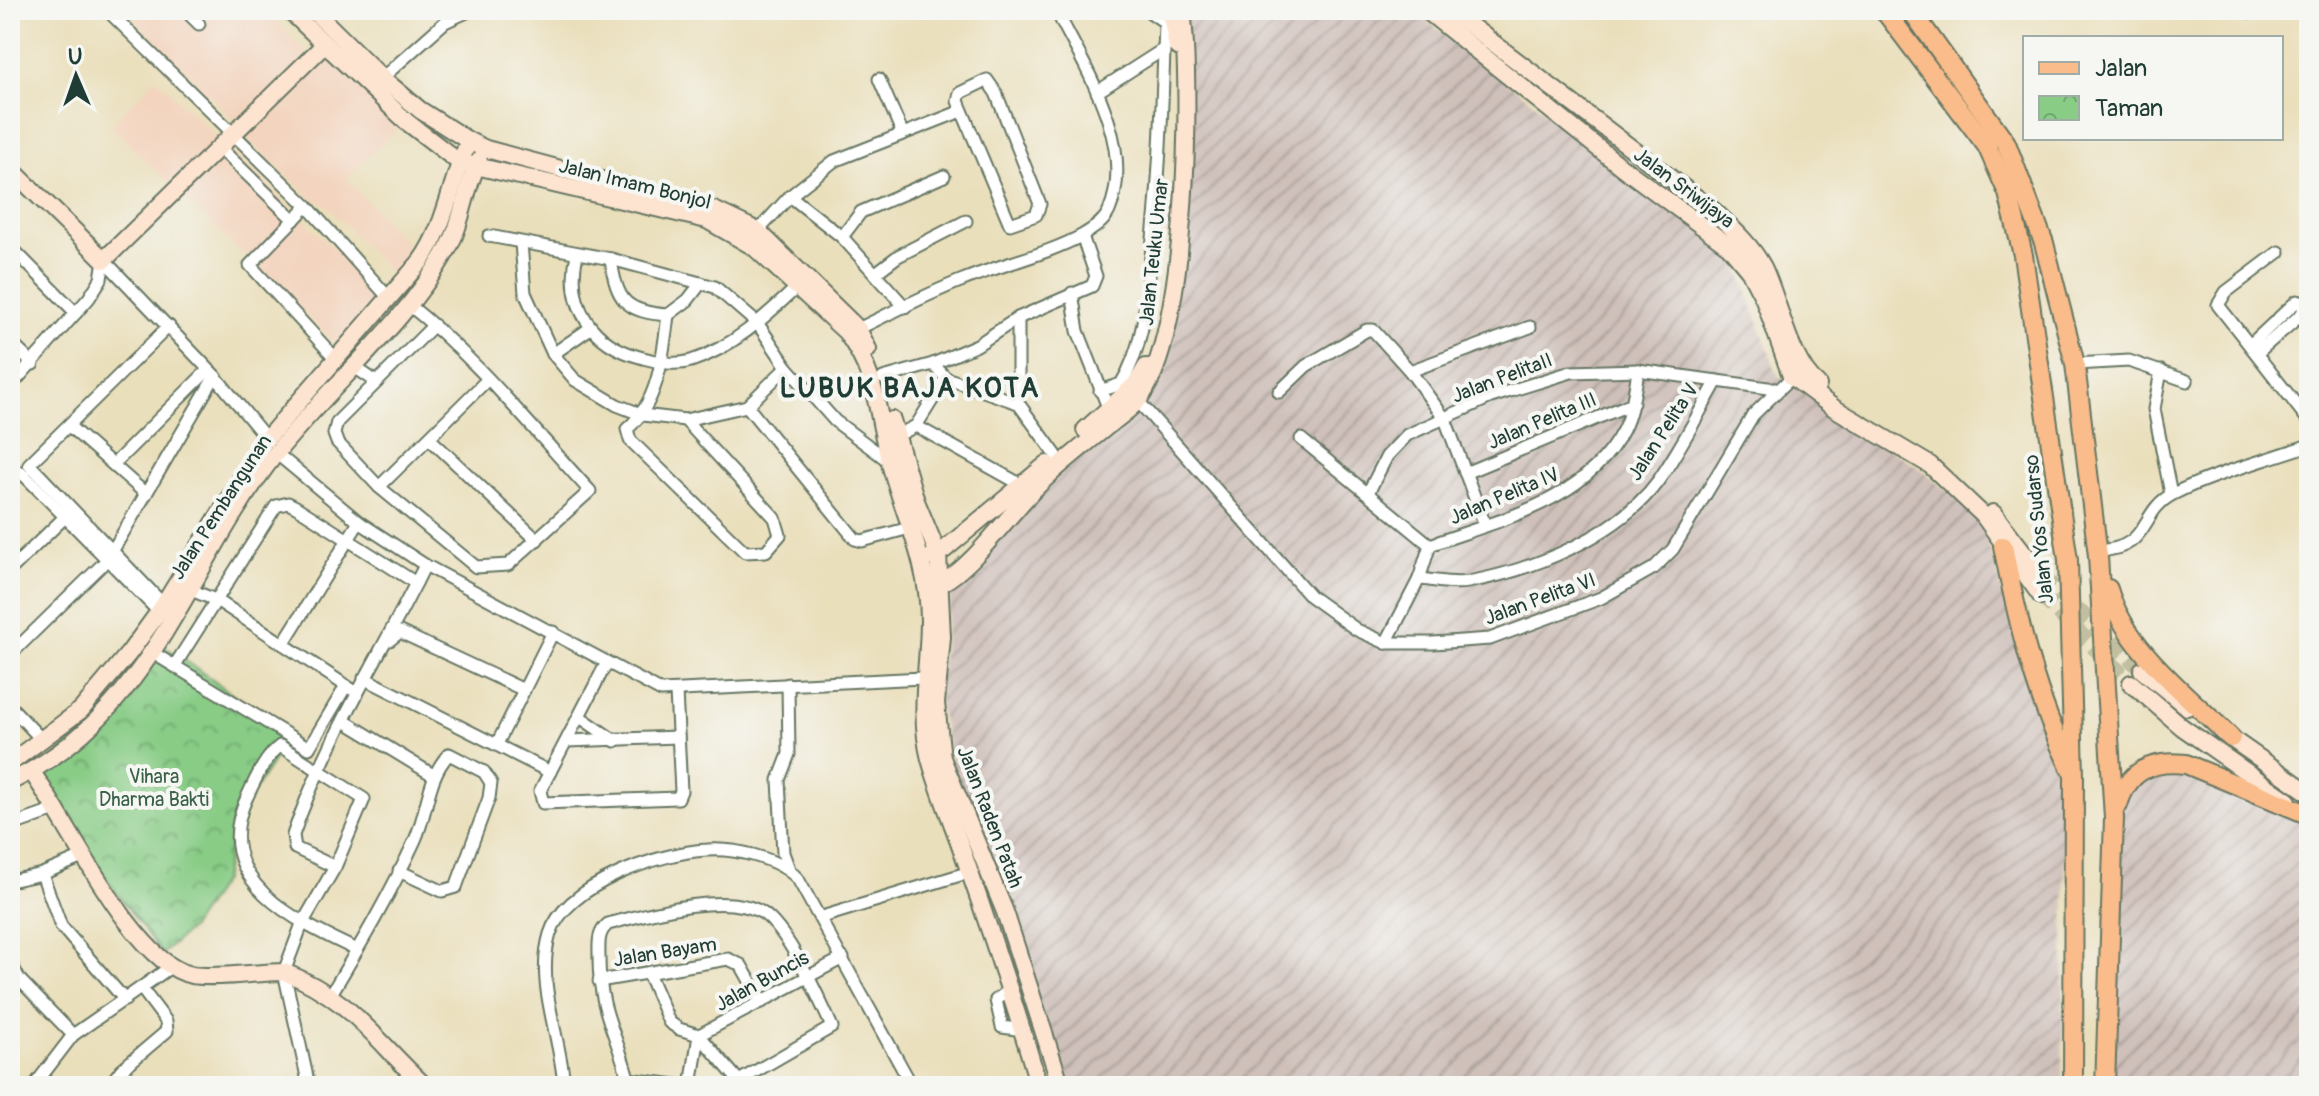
<svg xmlns="http://www.w3.org/2000/svg" width="2319" height="1096" viewBox="0 0 2319 1096" font-family="Pangolin,sans-serif">
  <style>
    .built { fill: #f3d4be }
    .industrial { fill: url(#industrial-furrows) }
    .grass { fill: url(#grass-dots); stroke: #54845d; stroke-width: 2 }
    .park { fill: url(#park-crowns); stroke: #54845d; stroke-width: 2 }
    .lines { fill: none; stroke-linecap: round; stroke-linejoin: round }
    .secondary-tunnel { stroke: #c1bfa0; stroke-width: 16; stroke-dasharray: 16 8; stroke-linecap: butt }
    .street-casing { stroke: #667663; stroke-width: 15 }
    .secondary-casing { stroke: #667663; stroke-width: 20 }
    .primary-casing { stroke: #667663; stroke-width: 22 }
    .street { stroke: #fff; stroke-width: 11 }
    .secondary { stroke: #fde4d0; stroke-width: 16 }
    .primary { stroke: #f9bc8a; stroke-width: 18 }
    .labels { text-anchor: middle; dominant-baseline: central; stroke-width: 8; stroke-linejoin: round; paint-order: stroke }
    .street-label { font-size: 20px; fill: #1f3d34; stroke: #f6f6f2 }
    .park-label { font-size: 20px; fill: #396148; stroke: #f6f6f2 }
    .district-label { font-size: 28px; font-weight: bold; letter-spacing: 2px; fill: #1f3d34; stroke: #f6f6f2 }
  </style>
  <defs>
    <pattern id="industrial-furrows" width="10" height="10" patternUnits="userSpaceOnUse" patternTransform="scale(2)"><rect width="10" height="10" fill="#cfc0ba"/><path d="M-1 1l2-2M0 10L10 0M9 11l2-2" fill="none" stroke="#a79d98"/></pattern>
    <pattern id="grass-dots" width="8" height="8" patternUnits="userSpaceOnUse" patternTransform="scale(2)"><rect width="8" height="8" fill="#88cc86"/><path d="M2 2h.1M6 6h.1" fill="none" stroke="#6fa76e" stroke-width="1.8" stroke-linecap="round"/></pattern>
    <pattern id="park-crowns" width="20" height="18" patternUnits="userSpaceOnUse" patternTransform="scale(2)"><rect width="20" height="18" fill="#88cc86"/><path d="M2 6a3 3 0 1 1 6 0M12 15a3 3 0 1 1 6 0" fill="none" stroke="#6fa76e"/></pattern>
  </defs>
  <rect width="100%" height="100%" fill="#f6f6f2"/>
  <filter id="ink" filterUnits="userSpaceOnUse"><feTurbulence type="fractalNoise" baseFrequency=".0125" numOctaves="2"/><feDisplacementMap in="SourceGraphic" scale="16" xChannelSelector="R" yChannelSelector="G"/><feConvolveMatrix kernelMatrix="1 2 1 2 8 2 1 2 1" color-interpolation-filters="sRGB"/></filter>
  <filter id="wash" filterUnits="userSpaceOnUse"><feTurbulence type="fractalNoise" baseFrequency=".006" numOctaves="4" result="noise"/><feDisplacementMap in="SourceGraphic" scale="32" xChannelSelector="R" yChannelSelector="G"/><feGaussianBlur stdDeviation="1.8" result="paint"/><feColorMatrix in="noise" values="0 0 0 0 0 0 0 0 0 0 0 0 0 0 0 0 0 1.4 0 .05"/><feComposite in="paint" operator="in"/></filter>
  <g filter="url(#wash)">
    <rect width="100%" height="100%" fill="#eadfbb"/>
    <!-- built -->
    <g class="built">
      <polygon points="125,10 265,10 308,54 237,123"/>
      <polygon points="321,52 400,126 346,179 414,251 390,273 323,202 319,206 242,134"/>
      <polygon points="156,78 383,296 336,344 110,126"/>
    </g>
    <!-- industrial -->
    <g class="industrial">
      <polygon points="1173,10 1413,10 1735,258 1778,376 1918,467 1981,518 2020,653 2061,729 2066,817 2062,1086 1064,1086 953,769 937,694 952,590 1043,477 1142,400 1170,267 1179,90"/>
      <polygon points="2165,762 2309,816 2309,1086 2106,1086 2114,818 2125,788"/>
    </g>
    <!-- grass -->
    <path class="grass" d="M 193,570 L 142,657 L 75,735 L 10,774 L 10,766 C 93,725 143,644 193,570 Z"/>
    <!-- park -->
    <polygon class="park" points="163,645 279,727 284,744 235,820 223,880 191,928 162,954 102,873 39,774"/>
  </g>
  <g filter="url(#ink)">
    <g class="lines">
      <!-- secondary-tunnel -->
      <g class="secondary-tunnel">
        <polyline points="2042,576 2142,670"/>
        <polyline points="2041,596 2131,683"/>
      </g>
      <!-- street casing -->
      <g class="street-casing">
        <g id="street">
          <polyline points="107,10 307,206 388,297"/>
          <polyline points="185,10 199,24"/>
          <polyline points="1147,10 1169,25"/>
          <polyline points="2249,12 2271,10"/>
          <polyline points="382,78 445,22 471,10"/>
          <polyline points="879,79 902,132"/>
          <polygon points="987,80 996,93 1040,204 1036,215 1010,224 958,101 960,93"/>
          <polyline points="1097,92 1164,49"/>
          <polyline points="220,148 294,220"/>
          <polyline points="790,196 842,237 905,307"/>
          <polyline points="307,206 250,265 336,359"/>
          <polyline points="758,231 790,196 834,161 959,112"/>
          <polyline points="489,236 611,259 715,287 758,324 787,367 835,421 890,462"/>
          <polyline points="842,237 861,212 944,176"/>
          <polyline points="521,243 525,293 553,354 575,380 617,405 643,415 685,420 747,406 787,367"/>
          <polyline points="10,246 76,313"/>
          <polyline points="2279,252 2226,292 2218,305 2309,421"/>
          <path d="M 577,254 C 565,306 592,345 643,358 C 659,362 674,366 691,361 C 732,348 765,317 796,288"/>
          <path d="M 611,259 C 616,301 626,312 668,315 L 688,300 L 701,283"/>
          <polyline points="104,260 215,376 261,432 264,442"/>
          <polyline points="877,272 898,256 966,221"/>
          <polyline points="1072,293 1078,331 1109,410"/>
          <path d="M 408,304 C 476,358 531,427 590,491 L 508,565 L 476,567 L 379,487 L 337,442 L 334,434 L 337,422 L 434,325"/>
          <path d="M 668,315 C 663,355 659,402 627,429 L 630,440 L 745,552 L 766,551 L 780,535 L 775,518 L 685,420"/>
          <polyline points="1018,318 1018,403"/>
          <path d="M 858,329 C 893,312 927,294 963,280 C 1002,264 1046,255 1083,235 C 1093,229 1104,222 1109,211 C 1137,146 1084,66 1056,10"/>
          <polyline points="10,342 33,364"/>
          <polyline points="2250,345 2297,301 2305,303 2302,314 2257,353"/>
          <polyline points="553,354 589,329"/>
          <polyline points="933,364 946,378 1018,403 1056,455"/>
          <polyline points="2075,364 2129,361 2187,381"/>
          <polyline points="353,366 375,381"/>
          <polyline points="1410,371 1530,327"/>
          <polyline points="2161,371 2154,409 2171,494"/>
          <polyline points="883,378 933,364 977,345 1018,318 1092,286 1096,276 1082,236"/>
          <polyline points="10,387 89,298 101,279 104,260"/>
          <path d="M 1100,391 L 1121,384 C 1143,348 1146,306 1150,265 C 1160,185 1162,105 1165,24"/>
          <polyline points="1279,392 1306,366 1367,330 1373,330 1410,371 1445,419 1485,525"/>
          <polyline points="1138,401 1310,596 1357,630 1386,643 1433,643 1490,639 1601,598 1654,568 1673,549 1753,415 1795,374"/>
          <polyline points="747,406 855,539 862,541 913,527"/>
          <polyline points="69,426 146,494"/>
          <polyline points="916,426 1020,484"/>
          <polyline points="896,436 916,426 946,378"/>
          <polyline points="429,438 537,540"/>
          <polyline points="1301,439 1430,545"/>
          <polyline points="276,453 359,522 425,565 661,691 923,678"/>
          <polyline points="115,463 208,370"/>
          <polyline points="1465,473 1633,403"/>
          <polyline points="10,483 21,472 159,612"/>
          <polyline points="379,487 488,379"/>
          <polyline points="1369,491 1387,456 1407,435 1491,397 1571,372 1638,370 1775,389"/>
          <path d="M 1430,545 C 1499,520 1587,501 1623,430 C 1632,412 1635,390 1638,370"/>
          <polyline points="113,550 215,376"/>
          <path d="M 2097,551 C 2152,549 2138,512 2173,494 C 2215,473 2265,461 2309,445"/>
          <polyline points="10,570 67,515"/>
          <path d="M 1419,579 C 1434,580 1453,585 1468,582 C 1533,570 1618,536 1658,481 C 1680,450 1698,414 1717,381"/>
          <polyline points="191,590 218,601 351,689"/>
          <polyline points="164,605 29,464 169,326"/>
          <polyline points="390,640 400,632 524,690"/>
          <polyline points="1386,643 1419,579 1430,545"/>
          <polyline points="283,644 359,522"/>
          <polyline points="153,653 309,748 346,686"/>
          <polyline points="10,655 109,558"/>
          <polyline points="606,664 540,791 543,803 678,798 681,791 676,692"/>
          <polyline points="175,665 276,506 288,503 296,507 416,583"/>
          <polyline points="364,678 550,772"/>
          <polyline points="788,684 789,754 779,780 783,853 789,869"/>
          <polyline points="10,706 43,741"/>
          <polyline points="580,717 615,741"/>
          <polyline points="346,722 433,775"/>
          <polyline points="567,741 678,737"/>
          <polyline points="497,744 553,632"/>
          <polyline points="10,826 58,809"/>
          <path d="M 335,867 L 295,848 L 293,835 C 325,742 382,653 425,565"/>
          <polyline points="42,874 61,926 125,1000"/>
          <polyline points="10,881 42,874 85,856"/>
          <polyline points="822,917 970,872"/>
          <polyline points="10,961 19,979 73,1035"/>
          <polyline points="599,981 728,959 741,965 762,1002"/>
          <polyline points="1011,989 996,1000 1002,1027 1023,1030"/>
          <path d="M 331,994 C 361,944 391,893 415,840 C 428,811 427,777 449,754 L 484,772 L 491,783 L 489,798 L 456,887 L 442,891 L 399,871"/>
          <polyline points="10,995 19,979"/>
          <polyline points="628,1079 685,1086"/>
          <polyline points="34,1086 73,1035 172,966"/>
          <polyline points="109,1086 121,1070 167,1031 166,1021 142,989"/>
          <path d="M 309,1086 L 284,972 L 302,924 L 335,867 L 364,799 L 280,746 C 265,757 255,780 247,797 C 208,880 295,921 357,950"/>
          <path d="M 564,1086 C 561,1036 535,984 550,934 C 565,885 661,852 707,850 C 735,848 779,858 798,879 L 912,1086"/>
          <path d="M 630,1086 C 619,1037 599,1014 599,958 C 599,944 597,933 608,924 C 647,914 724,891 761,912 C 787,927 819,998 832,1027 L 739,1081 L 699,1035 L 679,1029 L 669,1022 L 648,973"/>
          <polyline points="691,1086 699,1035 843,958"/>
        </g>
      </g>
      <!-- secondary casing -->
      <g class="secondary-casing">
        <g id="secondary">
          <path d="M 289,10 L 407,122 L 459,162 L 707,220 L 754,247 L 846,332 C 879,377 876,413 890,463 C 904,516 929,563 929,620 C 929,667 918,712 930,759 C 939,791 953,824 964,856 C 991,932 1016,1008 1039,1086"/>
          <polyline points="313,10 382,78 420,110 469,141 486,149 714,210 758,231 858,329 868,349"/>
          <polyline points="1170,10 1177,47"/>
          <polyline points="1426,10 1623,168 1729,246 1749,270 1764,299 1791,376 1834,408 1930,465 1983,515 2041,596"/>
          <path d="M 1450,10 L 1714,211 C 1732,228 1751,245 1763,267 C 1780,302 1789,362 1818,385"/>
          <polyline points="10,168 104,260 324,45"/>
          <polyline points="892,420 916,501 938,554 942,637 936,703 942,758 1005,912 1061,1086"/>
          <polyline points="1085,430 1136,384 1146,367"/>
          <polyline points="1993,513 2042,576"/>
          <polyline points="931,557 944,550 1047,464"/>
          <path d="M 935,585 C 961,580 1007,518 1026,498 C 1050,472 1077,451 1104,429 C 1115,420 1131,410 1140,398 C 1188,333 1192,92 1182,10"/>
          <polyline points="2142,670 2187,707"/>
          <polyline points="2131,683 2182,727 2288,801"/>
          <polyline points="2222,732 2309,793"/>
          <path d="M 10,763 L 81,710 L 129,653 L 161,609 L 264,442 L 420,262 C 447,225 450,181 469,141"/>
          <path d="M 31,771 C 67,820 134,965 192,975 C 219,979 256,972 284,972 C 350,997 376,1041 425,1086"/>
          <path d="M 10,782 C 156,711 185,567 277,452 C 330,386 404,325 446,252 C 463,224 464,189 479,161"/>
        </g>
      </g>
      <!-- primary casing -->
      <g class="primary-casing">
        <g id="primary">
          <polyline points="1884,10 1987,146 2008,193 2023,255 2068,560 2074,775 2073,1086"/>
          <polyline points="1911,10 2006,143 2044,243 2075,364 2098,556 2114,818 2105,1086"/>
          <path d="M 2003,546 C 2018,623 2036,699 2071,769"/>
          <path d="M 2108,589 C 2126,650 2188,695 2231,738"/>
          <path d="M 2118,805 C 2128,770 2152,760 2186,764 L 2307,814"/>
        </g>
      </g>
      <!-- street -->
      <use href="#street" class="street"/>
      <!-- secondary -->
      <use href="#secondary" class="secondary"/>
      <!-- primary -->
      <use href="#primary" class="primary"/>
    </g>
  </g>
  <g class="labels">
    <!-- street labels -->
    <g class="street-label">
      <text transform="translate(635 184) rotate(14)">Jalan Imam Bonjol</text>
      <text transform="translate(1684 188) rotate(37)">Jalan Sriwijaya</text>
      <text transform="translate(1154 252) rotate(-84)">Jalan Teuku Umar</text>
      <text transform="translate(1502 378) rotate(-21)">Jalan PelitaII</text>
      <text transform="translate(1542 421) rotate(-23)">Jalan Pelita III</text>
      <text transform="translate(1663 432) rotate(-57)">Jalan Pelita V</text>
      <text transform="translate(1504 496) rotate(-23)">Jalan Pelita IV</text>
      <text transform="translate(221 507) rotate(-57)">Jalan Pembangunan</text>
      <text transform="translate(2039 529) rotate(-96)">Jalan Yos Sudarso</text>
      <text transform="translate(1540 599) rotate(-20)">Jalan Pelita VI</text>
      <text transform="translate(990 817) rotate(69)">Jalan Raden Patah</text>
      <text transform="translate(665 952) rotate(-9)">Jalan Bayam</text>
      <text transform="translate(762 981) rotate(-29)">Jalan Buncis</text>
    </g>
    <!-- park labels -->
    <g class="park-label">
      <text x="154" y="776">Vihara<tspan x="154" dy="23">Dharma Bakti</tspan></text>
    </g>
    <!-- district labels -->
    <g class="district-label">
      <text x="910" y="388">LUBUK BAJA KOTA</text>
    </g>
  </g>
  <!-- margin -->
  <rect width="2319" height="1096" fill="none" stroke="#f6f6f2" stroke-width="40"/>
  <!-- legend -->
  <rect x="2023" y="36" width="260" height="104" fill="#f6f6f2" stroke="#a0aca6" stroke-width="2"/>
  <rect x="2039" y="62" width="40" height="12" fill="#f9bc8a" stroke="#a0aca6" stroke-width="2"/>
  <text x="2095" y="76" font-size="24" fill="#1f3d34">Jalan</text>
  <rect x="2039" y="96" width="40" height="24" fill="url(#park-crowns)" stroke="#a0aca6" stroke-width="2"/>
  <text x="2095" y="116" font-size="24" fill="#1f3d34">Taman</text>
  <!-- north arrow -->
  <g transform="translate(76 76) rotate(358)" stroke="#f6f6f2" stroke-width="6" paint-order="stroke">
  <path d="M0-6L14 30L0 20L-14 30Z" fill="#1f3d34"/>
  <text y="-12" font-size="22" font-weight="bold" text-anchor="middle" fill="#1f3d34">U</text>
  </g>
</svg>
